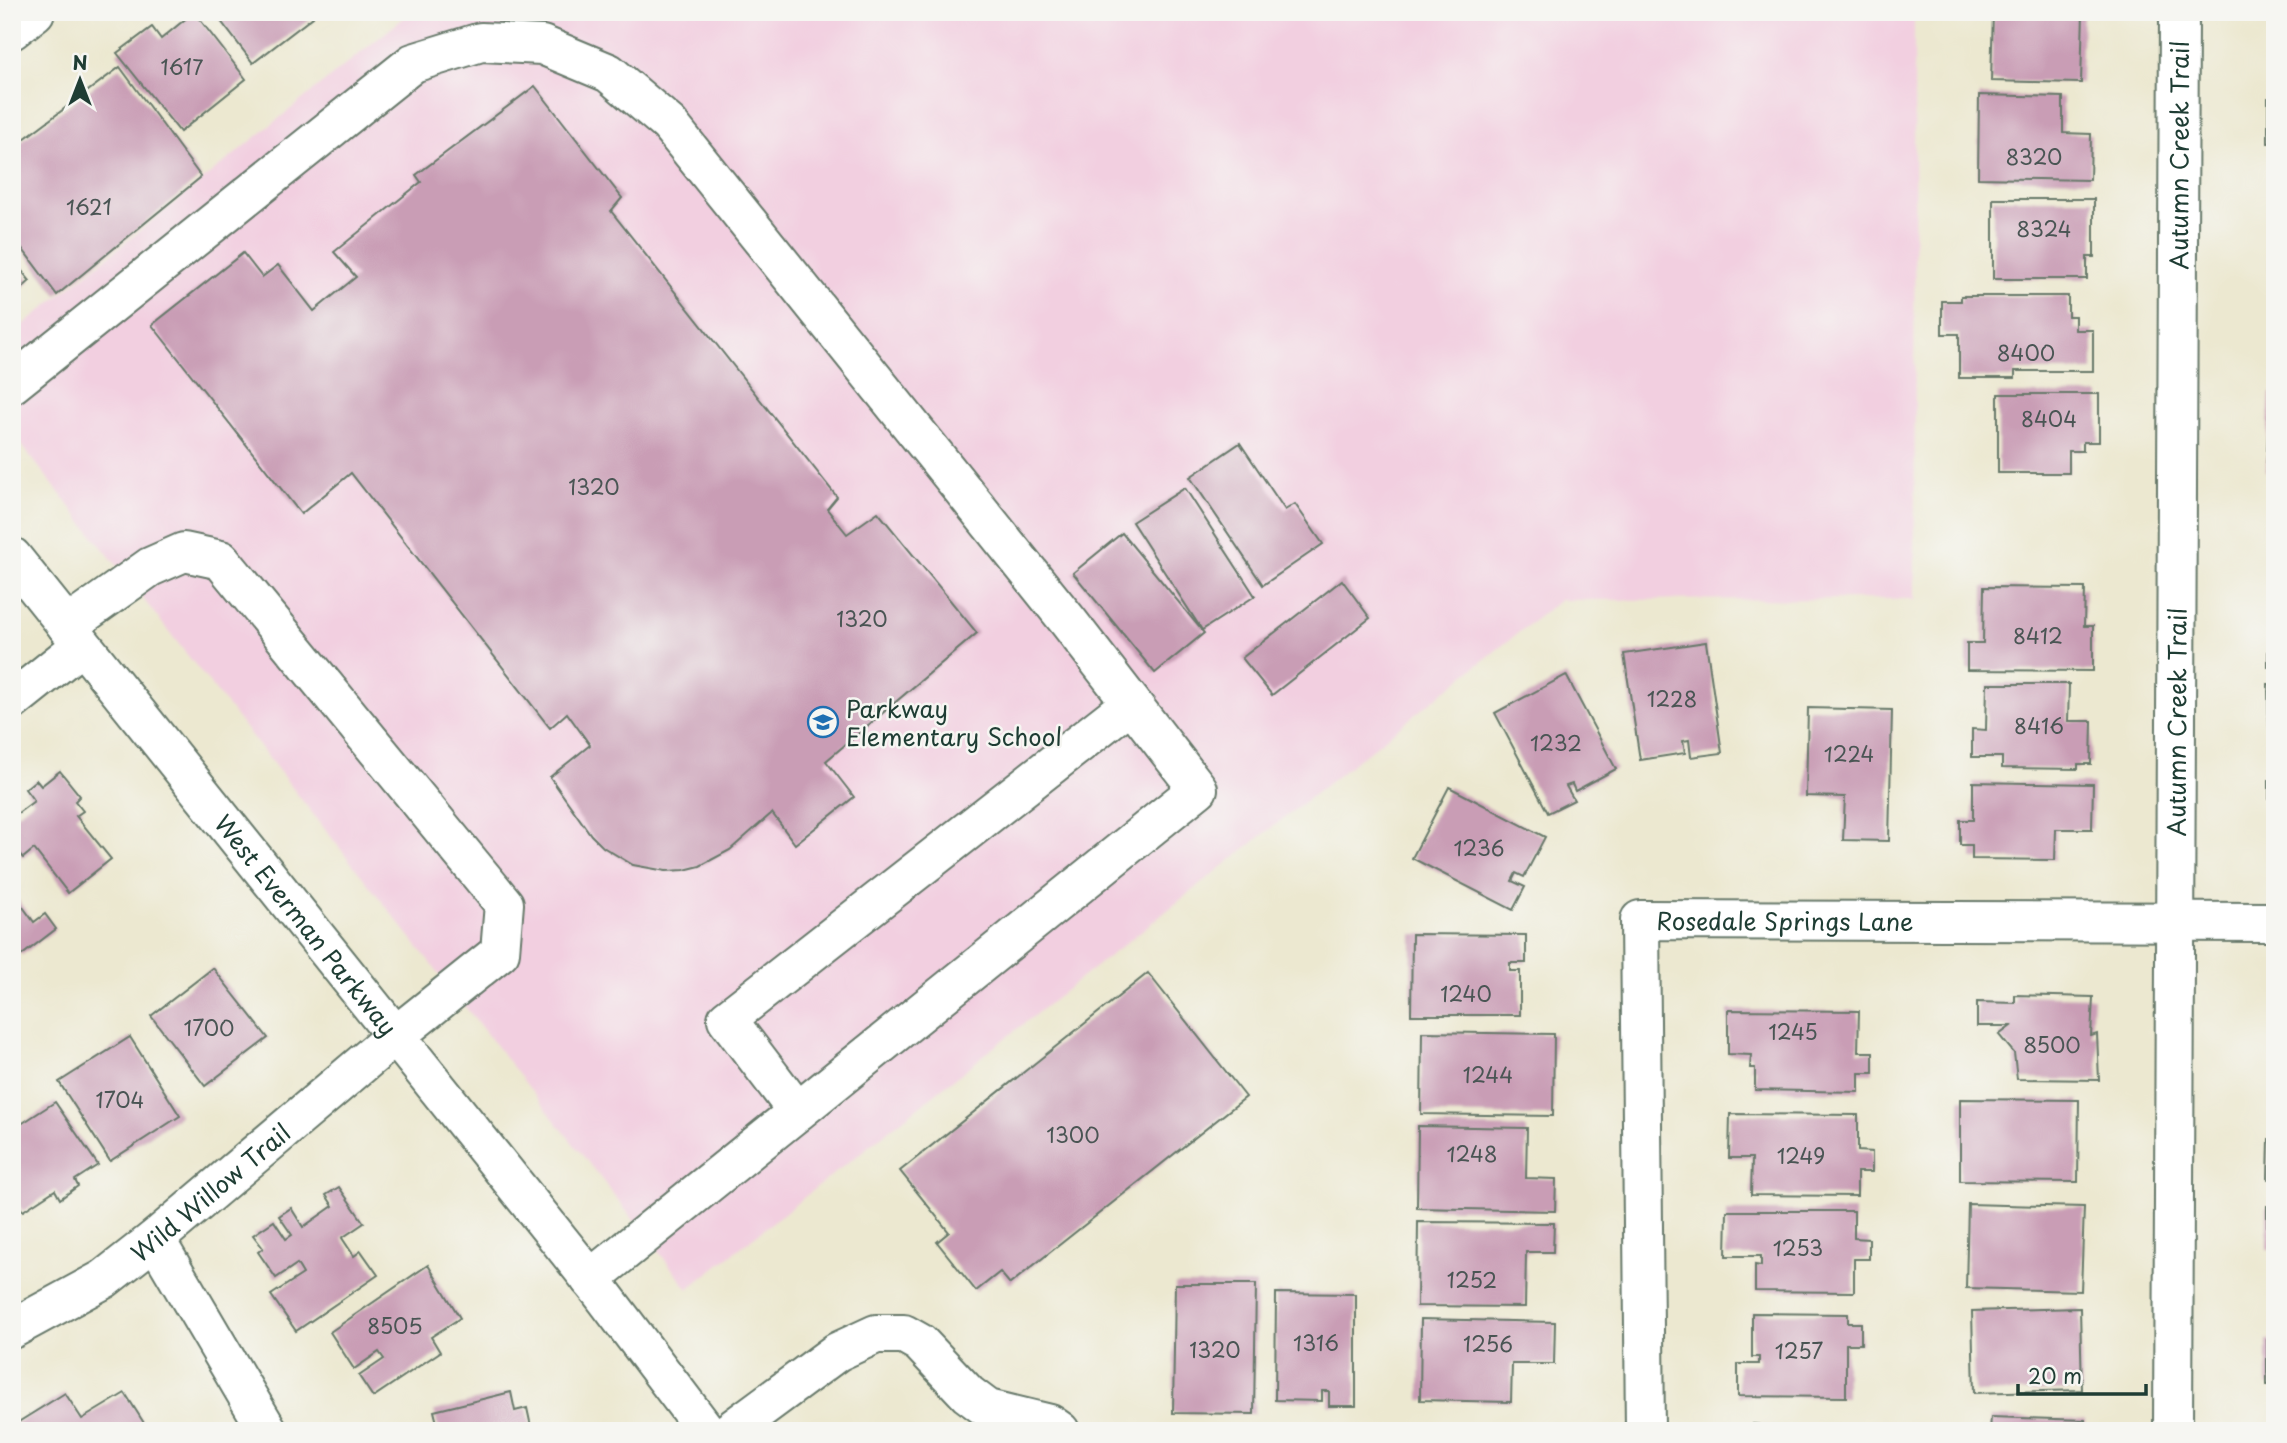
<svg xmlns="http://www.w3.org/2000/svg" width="2287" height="1443" viewBox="0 0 2287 1443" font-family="'Playpen Sans',sans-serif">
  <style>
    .built { fill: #f2cfe0 }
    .building { fill: #c99db5 }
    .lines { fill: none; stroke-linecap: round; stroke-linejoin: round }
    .minor-casing { stroke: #67796b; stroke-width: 42 }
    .minor { stroke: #fff; stroke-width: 38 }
    .labels { text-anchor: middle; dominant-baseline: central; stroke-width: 5; stroke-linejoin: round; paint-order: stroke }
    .number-label { font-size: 21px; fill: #4a5554 }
    .street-label { font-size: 24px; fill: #1f3d34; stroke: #f6f6f2 }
    .poi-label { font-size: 24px; fill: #1f3d34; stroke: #f6f6f2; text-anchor: start }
  </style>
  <rect width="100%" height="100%" fill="#f6f6f2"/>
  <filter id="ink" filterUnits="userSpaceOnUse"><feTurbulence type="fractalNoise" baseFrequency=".0143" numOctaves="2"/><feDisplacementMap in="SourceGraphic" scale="14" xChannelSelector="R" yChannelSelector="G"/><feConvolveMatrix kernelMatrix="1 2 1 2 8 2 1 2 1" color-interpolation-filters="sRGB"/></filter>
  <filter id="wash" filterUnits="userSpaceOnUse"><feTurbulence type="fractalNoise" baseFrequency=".00686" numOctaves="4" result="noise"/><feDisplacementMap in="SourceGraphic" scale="28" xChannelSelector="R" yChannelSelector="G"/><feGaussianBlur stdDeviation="1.57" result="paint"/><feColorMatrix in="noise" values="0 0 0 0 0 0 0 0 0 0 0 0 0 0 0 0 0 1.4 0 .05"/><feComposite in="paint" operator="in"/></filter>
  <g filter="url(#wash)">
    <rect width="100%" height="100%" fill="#ece8d0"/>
    <!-- built -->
    <polygon class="built" points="411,12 1914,12 1915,599 1560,600 688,1289 12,433 12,334"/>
    <g id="blocks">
      <!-- building -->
      <g class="building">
        <polygon points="194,12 246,79 180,132 117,53 152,27 161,39"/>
        <polygon points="214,12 309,12 313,17 253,63"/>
        <polygon points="1993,12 2083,12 2081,83 1991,81"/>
        <rect x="2271" y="12" width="4" height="33"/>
        <polygon points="120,67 201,177 57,295 12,235 12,148"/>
        <polygon points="535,86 622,198 611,211 837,497 827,509 847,534 878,512 977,633 826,761 854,797 795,844 772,813 730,850 700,866 684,870 666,871 633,865 603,847 591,835 550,777 590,745 567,713 550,728 351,473 301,514 152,325 243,253 262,277 278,265 314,311 356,277 334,252 421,182 416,175"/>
        <polygon points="1979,95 2063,97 2063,133 2091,134 2090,180 1978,178"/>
        <polygon points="2268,98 2275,98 2275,180 2272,180 2272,143 2268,143"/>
        <polygon points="1993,199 2094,199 2094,257 2087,257 2087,279 1993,279"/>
        <polygon points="2275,234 2275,279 2269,279 2269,235"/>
        <polygon points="12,259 30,281 12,297"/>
        <polygon points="1961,296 2068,296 2068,316 2075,316 2075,330 2093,330 2093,371 2015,371 2015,378 1959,378 1959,334 1942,334 1942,301 1961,301"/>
        <polygon points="2270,393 2275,393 2275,472 2266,472"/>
        <polygon points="1998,394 2099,394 2099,442 2083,442 2083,451 2069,451 2069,473 1998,473"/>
        <polygon points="1240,443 1285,510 1295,504 1323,544 1263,585 1190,477"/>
        <polygon points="1185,488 1255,596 1202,630 1132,522"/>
        <rect x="2268" y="488" width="7" height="60"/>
        <polygon points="1122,533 1204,633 1155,673 1073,573"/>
        <polygon points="1342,580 1370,618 1272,695 1242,658"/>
        <polygon points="1984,587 2085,588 2084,626 2093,626 2093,671 1967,670 1967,643 1983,643"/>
        <rect x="2268" y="621" width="7" height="46"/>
        <polygon points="1706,642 1722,753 1691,757 1689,740 1683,741 1685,753 1640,760 1624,654"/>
        <polygon points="1566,675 1616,769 1575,791 1572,784 1566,786 1574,800 1548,813 1495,713"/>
        <polygon points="1987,684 2069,684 2068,721 2092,721 2091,764 2078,764 2078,769 2002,768 2002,757 1972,757 1972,729 1986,730"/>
        <polygon points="2268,684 2275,684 2275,731 2269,731"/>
        <polygon points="1808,708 1892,710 1889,841 1843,840 1845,797 1806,796"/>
        <polygon points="60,771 80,796 75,801 83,811 76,816 111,859 68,893 34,849 23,858 12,845 12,814 14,816 34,801 25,789 36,780 41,786"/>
        <rect x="2269" y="780" width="6" height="45"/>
        <polygon points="1973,782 2093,784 2092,829 2056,829 2055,860 1972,859 1972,845 1960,845 1960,820 1973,820"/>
        <polygon points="1449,787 1545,837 1524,877 1516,873 1512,881 1525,887 1513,910 1412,858"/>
        <polygon points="12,892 34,922 45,914 56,929 22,955 18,950 12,954"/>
        <polygon points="1412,934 1526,935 1526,963 1510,963 1510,971 1520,971 1520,1015 1411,1015"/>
        <polygon points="213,968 268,1038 205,1086 151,1016"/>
        <polygon points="1148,973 1246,1097 1010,1284 1000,1272 976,1291 937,1242 949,1232 900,1171"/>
        <polygon points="2015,995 2093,997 2091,1036 2097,1034 2099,1080 2017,1079 2014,1053 1999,1035 2011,1026 1977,1026 1977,1002 2015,1003"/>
        <polygon points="1728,1010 1859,1011 1858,1052 1873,1052 1873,1073 1859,1073 1859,1092 1755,1090 1755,1068 1750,1068 1751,1055 1728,1054"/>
        <polygon points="1422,1032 1554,1034 1553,1116 1421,1114"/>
        <polygon points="130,1037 180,1116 110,1161 59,1082"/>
        <polygon points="1960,1099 2079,1100 2078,1182 1960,1181"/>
        <polygon points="55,1102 98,1165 75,1180 78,1186 60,1199 55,1190 23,1211 12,1196 12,1130"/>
        <polygon points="1730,1114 1858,1115 1858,1151 1872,1152 1872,1172 1857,1172 1857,1196 1751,1195 1752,1158 1729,1158"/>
        <polygon points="1418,1126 1527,1128 1526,1178 1556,1179 1555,1211 1417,1208"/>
        <polygon points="2269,1139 2275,1139 2275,1180 2268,1179"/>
        <polygon points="339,1187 364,1223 342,1238 354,1256 361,1251 378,1275 296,1331 271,1295 303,1274 297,1264 276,1278 258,1252 263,1248 253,1235 274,1221 286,1239 292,1235 279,1216 291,1208 303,1227 333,1206 326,1195"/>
        <polygon points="1968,1204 2084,1207 2081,1291 1966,1288"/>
        <rect x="2267" y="1206" width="8" height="44"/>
        <polygon points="1727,1211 1854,1211 1854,1238 1869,1239 1869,1259 1854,1259 1854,1292 1755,1291 1755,1265 1761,1266 1761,1256 1726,1256"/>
        <polygon points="1418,1222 1554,1223 1553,1252 1526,1252 1525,1307 1417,1306"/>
        <polygon points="428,1265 460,1318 431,1337 440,1352 373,1397 359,1376 384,1359 379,1352 354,1369 330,1332"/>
        <polygon points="1175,1284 1256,1284 1254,1414 1173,1413"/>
        <polygon points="1276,1293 1356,1294 1356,1406 1329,1406 1329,1391 1322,1391 1322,1401 1275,1400"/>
        <polygon points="2080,1308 2082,1390 1974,1393 1972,1311"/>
        <polygon points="1752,1313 1848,1314 1848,1323 1861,1323 1861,1344 1846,1344 1846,1397 1738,1396 1738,1364 1759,1364 1759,1357 1752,1357"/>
        <polygon points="1421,1319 1555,1322 1554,1364 1512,1364 1511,1402 1420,1400"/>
        <rect x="2267" y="1340" width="8" height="45"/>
        <polygon points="511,1392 515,1411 527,1408 532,1431 439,1431 434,1411"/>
        <polygon points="65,1393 82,1419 125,1393 149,1431 12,1431 12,1426"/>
        <polygon points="1991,1417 2085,1420 2085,1431 1990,1431"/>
        <polygon points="1753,1424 1790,1429 1790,1431 1752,1431"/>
      </g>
    </g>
  </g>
  <g filter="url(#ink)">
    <use href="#blocks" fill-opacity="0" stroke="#67796b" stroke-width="2"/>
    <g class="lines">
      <!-- minor casing -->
      <g class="minor-casing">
        <g id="minor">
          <polyline points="12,30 35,12"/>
          <polyline points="12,384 413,63 481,42 542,45 609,73 669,124 1068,621 1198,789 590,1279"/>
          <path id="s1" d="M 12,557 L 600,1291 L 706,1431"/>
          <polyline points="12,701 82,645"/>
          <polyline points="797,1111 727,1019 1131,703"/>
          <polyline points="155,1239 268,1431"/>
          <path id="s2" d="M 12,1329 L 104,1279 L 155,1239 L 395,1036 L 500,952 L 504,904 L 221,560 L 184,552 L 150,567 L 67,626"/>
          <polyline points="730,1431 837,1352 876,1334 904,1334 920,1343 968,1394 988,1409 1050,1424 1060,1431"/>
          <path id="s3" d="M 1645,1431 L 1640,920 L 2275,922"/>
          <path id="s4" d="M 2173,1431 L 2179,12"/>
        </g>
      </g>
      <!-- minor -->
      <use href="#minor" class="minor"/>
    </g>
  </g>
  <!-- icons -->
  <defs>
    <g id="school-ring" transform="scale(1.575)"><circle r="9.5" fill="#f6f6f2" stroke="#1f6fb2" stroke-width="1.5"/><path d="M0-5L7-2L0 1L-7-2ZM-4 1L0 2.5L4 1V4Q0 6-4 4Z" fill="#1f6fb2"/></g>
  </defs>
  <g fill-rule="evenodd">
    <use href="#school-ring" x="823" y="722"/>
  </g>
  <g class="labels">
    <!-- number labels -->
    <g class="number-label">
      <text x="182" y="66">1617</text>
      <text x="2034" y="156">8320</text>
      <text x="89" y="206">1621</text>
      <text x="2044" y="228">8324</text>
      <text x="2026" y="352">8400</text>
      <text x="2049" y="418">8404</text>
      <text x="594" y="486">1320</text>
      <text x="862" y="618">1320</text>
      <text x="2038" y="635">8412</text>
      <text x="1672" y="698">1228</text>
      <text x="2039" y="725">8416</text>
      <text x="1556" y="742">1232</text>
      <text x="1849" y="753">1224</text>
      <text x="1479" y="847">1236</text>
      <text x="1466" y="993">1240</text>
      <text x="209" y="1027">1700</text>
      <text x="1793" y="1031">1245</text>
      <text x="2052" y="1044">8500</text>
      <text x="1488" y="1074">1244</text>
      <text x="120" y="1099">1704</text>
      <text x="1073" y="1134">1300</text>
      <text x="1472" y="1153">1248</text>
      <text x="1801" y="1155">1249</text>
      <text x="1798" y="1247">1253</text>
      <text x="1472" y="1279">1252</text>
      <text x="395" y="1325">8505</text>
      <text x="1316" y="1342">1316</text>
      <text x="1488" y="1343">1256</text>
      <text x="1215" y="1349">1320</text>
      <text x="1799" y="1350">1257</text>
    </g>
    <!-- street labels -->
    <g class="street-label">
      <text stroke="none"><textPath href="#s4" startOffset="1276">Autumn Creek Trail</textPath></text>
      <text stroke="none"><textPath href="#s4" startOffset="709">Autumn Creek Trail</textPath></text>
      <text stroke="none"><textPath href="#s3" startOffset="656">Rosedale Springs Lane</textPath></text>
      <text stroke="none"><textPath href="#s1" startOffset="471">West Everman Parkway</textPath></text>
      <text stroke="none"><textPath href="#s2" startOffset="242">Wild Willow Trail</textPath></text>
    </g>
    <!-- poi labels -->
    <g class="poi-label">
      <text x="846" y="708">Parkway<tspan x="846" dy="28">Elementary School</tspan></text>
    </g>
  </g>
  <!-- margin -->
  <rect width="2287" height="1443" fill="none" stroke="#f6f6f2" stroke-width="42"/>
  <!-- north arrow -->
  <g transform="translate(80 80)" stroke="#f6f6f2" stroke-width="5" paint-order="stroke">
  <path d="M0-5L12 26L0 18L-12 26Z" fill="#1f3d34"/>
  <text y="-10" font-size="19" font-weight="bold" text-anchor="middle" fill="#1f3d34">N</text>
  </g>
  <!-- scale -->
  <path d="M2018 1384v10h128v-10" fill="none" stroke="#1f3d34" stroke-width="3.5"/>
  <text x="2028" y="1384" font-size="21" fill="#1f3d34" stroke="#f6f6f2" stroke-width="5" paint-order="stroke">20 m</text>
</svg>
